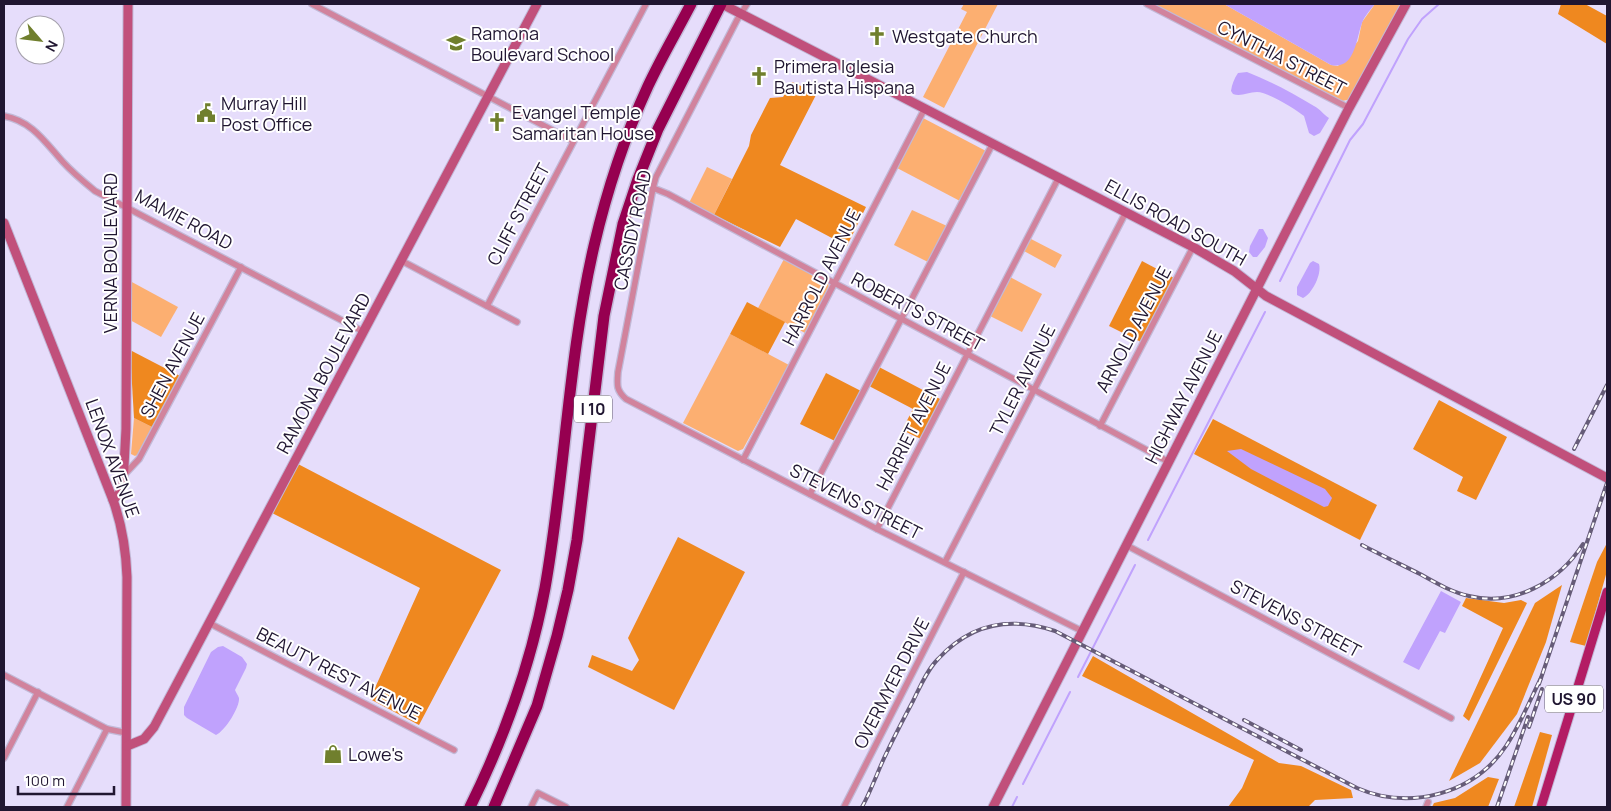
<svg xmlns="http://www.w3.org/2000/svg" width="1611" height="811" viewBox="0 0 1611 811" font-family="Manrope,sans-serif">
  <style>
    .green { fill: #fcaf71 }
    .forest { fill: #ef881f }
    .water { fill: #c0a2fd }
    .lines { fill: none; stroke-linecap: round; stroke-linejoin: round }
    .stream { stroke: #c0a2fd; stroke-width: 2 }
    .street-casing { stroke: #c2b9d7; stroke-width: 8 }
    .secondary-casing { stroke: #c2b9d7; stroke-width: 11 }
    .primary-casing { stroke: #c2b9d7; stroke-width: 11 }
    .highway-casing { stroke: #c2b9d7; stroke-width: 14 }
    .street { stroke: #d1839d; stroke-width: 5.5 }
    .secondary { stroke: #c1507b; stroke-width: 9 }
    .primary { stroke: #b31c64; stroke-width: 9 }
    .highway { stroke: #960050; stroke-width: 11 }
    .rail-casing { stroke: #665c78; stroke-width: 4 }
    .rail { stroke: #fff; stroke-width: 2; stroke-dasharray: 5.5; stroke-linecap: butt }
    .labels { text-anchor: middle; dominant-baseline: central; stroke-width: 4; stroke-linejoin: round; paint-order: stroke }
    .shield { fill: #fff; stroke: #635c6f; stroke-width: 1 }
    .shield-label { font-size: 16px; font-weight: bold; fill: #201631 }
    .poi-label { font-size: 18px; fill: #201631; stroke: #fff; text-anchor: start }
    .street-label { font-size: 18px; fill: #201631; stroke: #fff }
  </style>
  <rect width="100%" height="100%" fill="#e6ddfb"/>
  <!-- green -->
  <g class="green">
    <polygon points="964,4 998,4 944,108 923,97 967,12 961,9"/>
    <polygon points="1154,4 1224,4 1331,65 1338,66 1358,41 1362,22 1375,4 1402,4 1352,99 1342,101"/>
    <polygon points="923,118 986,151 960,201 897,168"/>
    <polygon points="707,167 732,179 714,215 689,203"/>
    <polygon points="912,210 947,226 928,262 894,245"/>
    <polygon points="1031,239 1062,255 1055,268 1024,251"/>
    <polygon points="784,259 828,281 829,289 805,333 758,308"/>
    <polygon points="1010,277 1042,294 1022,332 990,316"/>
    <polygon points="130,281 178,307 161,337 130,320"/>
    <polygon points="730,334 789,365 743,449 738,451 683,423"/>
    <polygon points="134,418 152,427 138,454 135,456 131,454"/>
  </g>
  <!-- forest -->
  <g class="forest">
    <polygon points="1561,4 1585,4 1607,16 1607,44 1558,14"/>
    <polygon points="792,82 817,93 780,165 866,207 847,246 796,219 780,247 714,215 749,146 751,135 770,98 783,97"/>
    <polygon points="1142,261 1174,278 1141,342 1109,326"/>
    <polygon points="747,302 785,322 768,354 730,334"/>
    <polygon points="130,350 180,376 152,427 134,418"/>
    <polygon points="879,367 942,400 921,439 902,430 913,409 869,386"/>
    <polygon points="826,373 861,391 835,441 800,424"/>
    <polygon points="1439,400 1507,437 1476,500 1457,491 1463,477 1413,449"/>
    <polygon points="1213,419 1377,505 1360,540 1194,454"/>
    <polygon points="298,464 501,570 419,725 370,699 420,588 272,513"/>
    <polygon points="678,537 745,572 674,710 588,667 592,655 632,671 639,660 628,638"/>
    <polygon points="1607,543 1607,571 1586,646 1570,642 1597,562"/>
    <polygon points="1562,585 1546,642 1517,714 1480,763 1449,781 1535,603"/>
    <polygon points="1466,598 1504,603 1521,600 1527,603 1469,721 1463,716 1503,628 1462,606"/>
    <polygon points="1093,656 1279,763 1301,766 1351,790 1353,798 1315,800 1308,807 1228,807 1242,788 1254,760 1082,676"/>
    <polygon points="1540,732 1552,735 1532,807 1514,807"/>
    <polygon points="1488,777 1499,779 1488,807 1432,807 1434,803 1455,798"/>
  </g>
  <!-- water -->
  <g class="water">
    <path d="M 1224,4 L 1375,4 C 1370,10 1364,17 1362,23 C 1356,39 1355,70 1331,65 Z"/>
    <path d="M 1247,72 C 1270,81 1293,93 1314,106 C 1320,109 1324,115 1329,118 L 1320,133 L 1314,136 L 1309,133 L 1304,116 C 1295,109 1268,92 1257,92 C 1248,92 1241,97 1233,94 L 1231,91 C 1232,84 1234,79 1238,73 Z"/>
    <polygon points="1259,229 1263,229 1268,238 1265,247 1257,257 1253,257 1249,252 1250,246"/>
    <path d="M 1313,261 L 1319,264 C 1322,274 1312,294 1303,298 L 1297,295 L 1297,287 L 1310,263 Z"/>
    <polygon points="1241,449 1325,489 1332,498 1328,506 1324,507 1251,469 1227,451"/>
    <polygon points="1441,591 1461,602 1445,633 1440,631 1419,670 1403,662"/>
    <path d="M 223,646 L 242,657 L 247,664 L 246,668 L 235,690 C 236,693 238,695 239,698 C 240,707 225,731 216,735 L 187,718 L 184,715 L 184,707 L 211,652 L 218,647 Z"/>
  </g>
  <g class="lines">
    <!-- stream -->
    <g class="stream">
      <polyline points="1280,281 1350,140 1363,124 1408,39 1422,19 1439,4"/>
      <polyline points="1148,540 1265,312"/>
      <polyline points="1078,677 1135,565"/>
      <polyline points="1023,784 1070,692"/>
      <polyline points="1012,807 1017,797"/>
    </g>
    <!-- street casing -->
    <g class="street-casing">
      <g id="street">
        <polyline points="312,4 573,141"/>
        <path d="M 747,4 L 737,20 L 656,177 L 653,188 L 618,372 C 617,385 616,390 626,399 L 877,529 L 1082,631"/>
        <polyline points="1147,4 1349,108"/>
        <path d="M 4,116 C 32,121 45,142 63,162 C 73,173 84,182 95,191 L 364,332"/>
        <polyline points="653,188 668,194 1169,462"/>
        <polyline points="402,261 517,322"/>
        <polyline points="487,306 646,4"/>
        <polyline points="1100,426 1193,247"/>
        <polyline points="743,460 925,108"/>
        <polyline points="124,475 139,459 241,267"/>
        <polyline points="810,494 993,143"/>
        <polyline points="877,529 1059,177"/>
        <polyline points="1126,545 1451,718"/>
        <polyline points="945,562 1126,212"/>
        <polyline points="209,623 454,750"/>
        <polyline points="4,675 107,729 127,733"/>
        <polyline points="4,758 38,692"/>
        <polyline points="67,807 107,729"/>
        <polyline points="531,807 538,793 566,807"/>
        <polyline points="844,807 964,572"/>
        <polyline points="1426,807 1428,802"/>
      </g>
    </g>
    <!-- secondary casing -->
    <g class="secondary-casing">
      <g id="secondary">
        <polyline points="722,4 1193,247 1234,271 1266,296 1607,478"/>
        <path d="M 4,223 L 113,500 C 122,525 126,550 127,577 L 126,807"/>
        <polyline points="113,500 119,494 123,485 126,429 128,4"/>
        <polyline points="127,746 144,739 154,727 537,4"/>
        <polyline points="993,807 1269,265 1349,108 1406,4"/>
      </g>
    </g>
    <!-- primary casing -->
    <g class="primary-casing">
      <polyline id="primary" points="1541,807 1607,592"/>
    </g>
    <!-- highway casing -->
    <g class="highway-casing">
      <g id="highway">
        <path d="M 470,807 C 504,738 531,664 545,588 C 565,475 568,358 594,246 C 607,190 624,138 648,86 C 661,58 677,31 691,4"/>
        <polyline points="494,807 537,706 557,636 568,590 577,540 604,316 623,224 638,179 658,129 721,4"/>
      </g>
    </g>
    <!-- street -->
    <use href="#street" class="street"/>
    <!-- secondary -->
    <use href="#secondary" class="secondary"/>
    <!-- primary -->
    <use href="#primary" class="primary"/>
    <!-- highway -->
    <use href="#highway" class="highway"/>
    <!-- rail casing -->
    <g class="rail-casing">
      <g id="rail">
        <polyline points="1574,449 1607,385"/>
        <path d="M 1362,545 C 1381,555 1400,564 1420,574 C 1436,583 1451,592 1469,596 C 1514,607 1559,582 1583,544"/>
        <polyline points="1539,684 1607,483"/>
        <polyline points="1244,720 1301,750"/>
        <polyline points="1529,727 1542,689"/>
        <path d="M 862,807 C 872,789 878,770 887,752 C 895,735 904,718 913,701 C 920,687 927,670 938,659 C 971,623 1010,616 1055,631 L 1357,788 C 1410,811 1474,794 1506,746 C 1520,725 1530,700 1541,678"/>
        <polyline points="1497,807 1528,717"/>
      </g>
    </g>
    <!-- rail -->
    <use href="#rail" class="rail"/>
  </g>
  <!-- icons -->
  <defs>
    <g id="church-bare" transform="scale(1.5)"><path d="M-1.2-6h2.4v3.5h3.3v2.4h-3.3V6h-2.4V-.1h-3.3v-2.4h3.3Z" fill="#707f2d" stroke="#fff" stroke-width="2.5" paint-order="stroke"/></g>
    <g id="school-bare" transform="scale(1.5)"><path d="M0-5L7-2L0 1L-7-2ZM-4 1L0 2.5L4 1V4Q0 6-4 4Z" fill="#707f2d" stroke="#fff" stroke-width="2.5" paint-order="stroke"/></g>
    <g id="civic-bare" transform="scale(1.5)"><path d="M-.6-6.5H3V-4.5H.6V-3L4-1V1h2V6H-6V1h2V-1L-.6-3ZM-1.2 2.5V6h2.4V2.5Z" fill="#707f2d" stroke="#fff" stroke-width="2.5" paint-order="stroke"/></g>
    <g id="shop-bare" transform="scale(1.5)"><path d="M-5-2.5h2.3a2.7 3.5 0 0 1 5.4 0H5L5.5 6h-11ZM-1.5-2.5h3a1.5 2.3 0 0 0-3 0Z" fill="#707f2d" stroke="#fff" stroke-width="2.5" paint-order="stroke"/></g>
  </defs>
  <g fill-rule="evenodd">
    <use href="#church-bare" x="877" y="36"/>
    <use href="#school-bare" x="456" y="43"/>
    <use href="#church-bare" x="759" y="76"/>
    <use href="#civic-bare" x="206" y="113"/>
    <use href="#church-bare" x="497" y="122"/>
    <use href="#shop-bare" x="333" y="754"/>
  </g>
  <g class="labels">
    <!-- shield labels -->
    <g class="shield">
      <rect x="574" y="395.5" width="38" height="27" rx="4"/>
      <rect x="1545" y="685.5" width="58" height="27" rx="4"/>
    </g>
    <g class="shield-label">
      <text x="593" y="409">I 10</text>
      <text x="1574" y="699">US 90</text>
    </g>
    <!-- poi labels -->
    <g class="poi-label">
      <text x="471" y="33">Ramona<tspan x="471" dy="21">Boulevard School</tspan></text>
      <text x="892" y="36">Westgate Church</text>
      <text x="774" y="66">Primera Iglesia<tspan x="774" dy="21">Bautista Hispana</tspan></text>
      <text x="221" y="103">Murray Hill<tspan x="221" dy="21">Post Office</tspan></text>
      <text x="512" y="112">Evangel Temple<tspan x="512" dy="21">Samaritan House</tspan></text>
      <text x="348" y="754">Lowe's</text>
    </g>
    <!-- street labels -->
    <g class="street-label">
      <text transform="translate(1282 57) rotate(27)">CYNTHIA STREET</text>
      <text transform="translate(518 214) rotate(-62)">CLIFF STREET</text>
      <text transform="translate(184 219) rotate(28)">MAMIE ROAD</text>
      <text transform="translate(1176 222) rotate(29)">ELLIS ROAD SOUTH</text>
      <text transform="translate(632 230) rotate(-78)">CASSIDY ROAD</text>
      <text transform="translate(110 253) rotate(-90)">VERNA BOULEVARD</text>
      <text transform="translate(821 277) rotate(-63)">HARROLD AVENUE</text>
      <text transform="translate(918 311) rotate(28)">ROBERTS STREET</text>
      <text transform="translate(1133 329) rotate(-62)">ARNOLD AVENUE</text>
      <text transform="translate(172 365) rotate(-62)">SHEN AVENUE</text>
      <text transform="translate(323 373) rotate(-62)">RAMONA BOULEVARD</text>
      <text transform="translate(1022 380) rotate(-63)">TYLER AVENUE</text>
      <text transform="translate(1183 397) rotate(-63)">HIGHWAY AVENUE</text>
      <text transform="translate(913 426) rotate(-63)">HARRIET AVENUE</text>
      <text transform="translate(113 458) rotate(70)">LENOX AVENUE</text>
      <text transform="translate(856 501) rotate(27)">STEVENS STREET</text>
      <text transform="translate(1296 618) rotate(28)">STEVENS STREET</text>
      <text transform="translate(339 673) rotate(27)">BEAUTY REST AVENUE</text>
      <text transform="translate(891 683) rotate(-63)">OVERMYER DRIVE</text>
    </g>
  </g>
  <!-- border -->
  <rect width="1611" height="811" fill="none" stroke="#201631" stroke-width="10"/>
  <!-- north arrow -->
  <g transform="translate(40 40) rotate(118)"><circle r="24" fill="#ffffff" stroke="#a6a2ad"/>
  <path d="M0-4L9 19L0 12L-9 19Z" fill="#707f2d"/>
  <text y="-8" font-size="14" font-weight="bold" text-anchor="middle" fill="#201631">N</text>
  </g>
  <!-- scale -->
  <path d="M18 786v8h96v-8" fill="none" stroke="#201631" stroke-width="2.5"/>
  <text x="25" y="786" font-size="15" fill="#201631" stroke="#ffffff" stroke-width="4" paint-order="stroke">100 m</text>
</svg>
